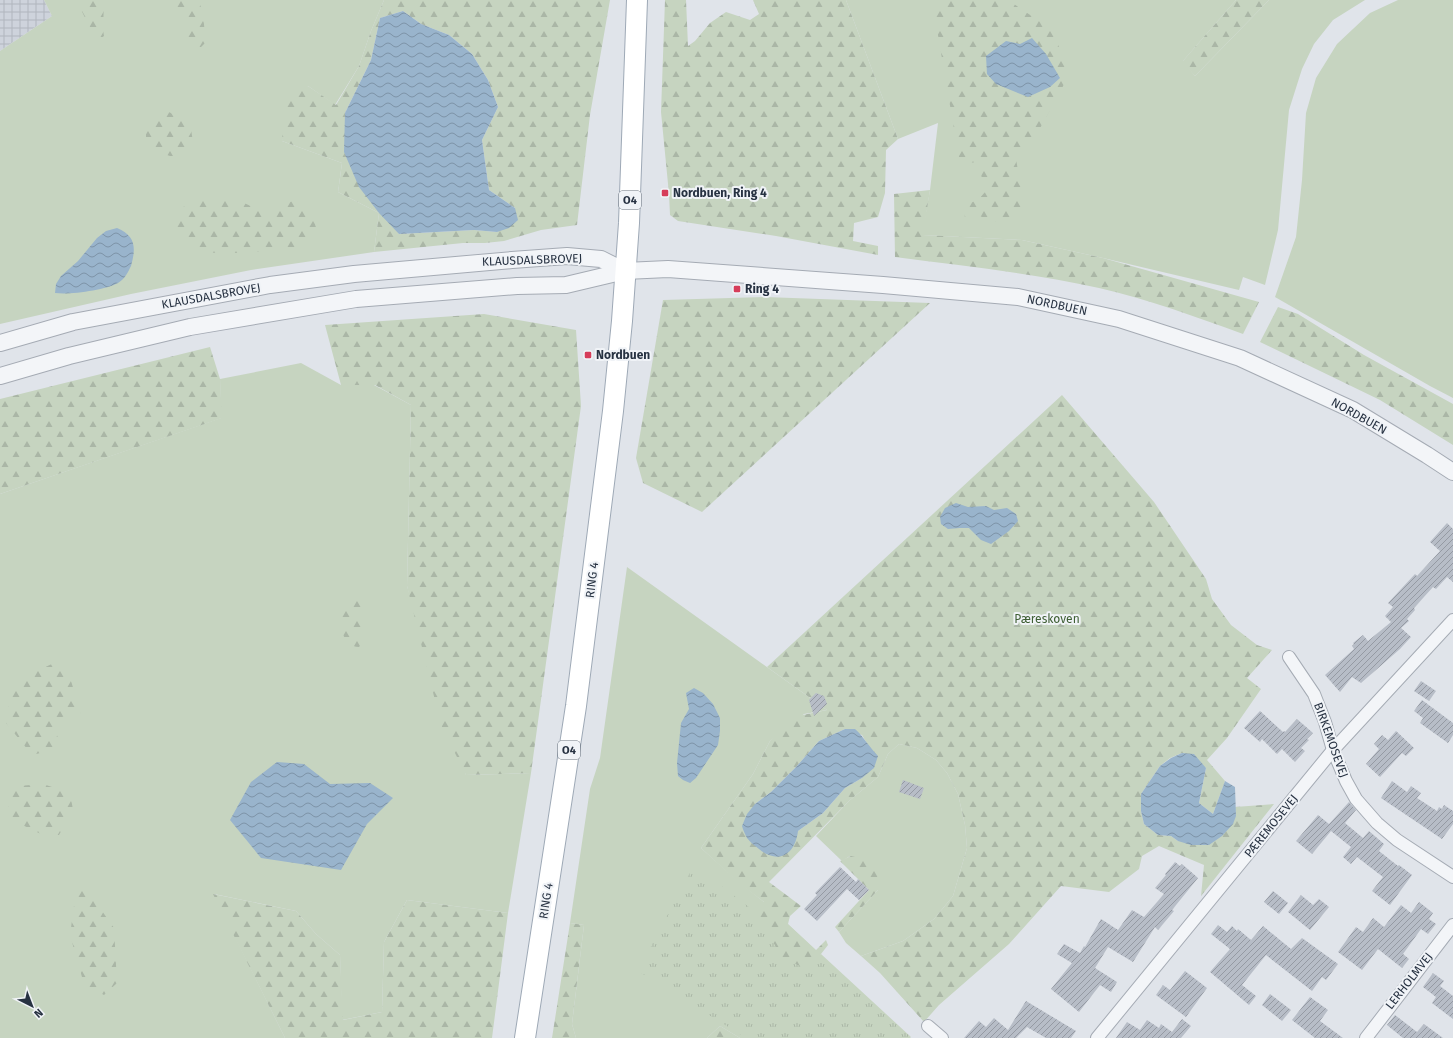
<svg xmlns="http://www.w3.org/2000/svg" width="1453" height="1038" viewBox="0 0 1453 1038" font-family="'Fira Sans',sans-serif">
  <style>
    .industrial { fill: url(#industrial-grid) }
    .grass { fill: #c6d4c0 }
    .forest { fill: url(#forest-firs); fill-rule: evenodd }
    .park { fill: url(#park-tufts) }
    .water { fill: url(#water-waves) }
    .building { fill: url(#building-hatch) }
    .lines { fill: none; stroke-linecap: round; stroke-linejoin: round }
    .minor-casing { stroke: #a5abb4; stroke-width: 14 }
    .tertiary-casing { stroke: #a5abb4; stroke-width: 18 }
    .primary-casing { stroke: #9ea9b6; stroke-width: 22 }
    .minor { stroke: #f3f5f8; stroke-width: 12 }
    .tertiary { stroke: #f3f5f8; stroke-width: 16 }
    .primary { stroke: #fff; stroke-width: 20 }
    .poi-dot { fill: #d63d5a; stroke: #f0f3f7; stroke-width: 1.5 }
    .labels { text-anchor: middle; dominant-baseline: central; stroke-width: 4; stroke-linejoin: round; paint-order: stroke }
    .shield { fill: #f0f3f7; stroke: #636c78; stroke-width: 1 }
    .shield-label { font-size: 11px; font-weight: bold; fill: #273242 }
    .poi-label { font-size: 12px; font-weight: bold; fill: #273242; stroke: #f0f3f7; text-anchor: start }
    .street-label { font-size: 12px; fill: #273242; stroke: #f0f3f7 }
    .park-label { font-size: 12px; fill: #3e5f34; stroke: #f0f3f7 }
  </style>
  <defs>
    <pattern id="industrial-grid" width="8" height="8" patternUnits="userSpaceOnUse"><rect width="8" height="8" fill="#ced3dc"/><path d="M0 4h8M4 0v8" fill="none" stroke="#b1b6be"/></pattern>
    <pattern id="forest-firs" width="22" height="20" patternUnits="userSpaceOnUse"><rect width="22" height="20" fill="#c6d4c0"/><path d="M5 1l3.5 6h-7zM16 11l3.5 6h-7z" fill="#aab6a6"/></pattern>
    <pattern id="park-tufts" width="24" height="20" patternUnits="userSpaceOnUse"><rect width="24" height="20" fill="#c6d4c0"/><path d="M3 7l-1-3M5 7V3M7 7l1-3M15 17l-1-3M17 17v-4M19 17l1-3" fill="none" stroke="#aab6a6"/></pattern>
    <pattern id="water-waves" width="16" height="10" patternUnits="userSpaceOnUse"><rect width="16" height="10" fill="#99b4cc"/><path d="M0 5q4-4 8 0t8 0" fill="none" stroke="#7d93a7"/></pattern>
    <pattern id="building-hatch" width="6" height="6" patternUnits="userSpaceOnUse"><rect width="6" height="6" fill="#b7bdc7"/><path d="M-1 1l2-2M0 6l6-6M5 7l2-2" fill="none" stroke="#959aa3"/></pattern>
  </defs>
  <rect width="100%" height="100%" fill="#e0e4ea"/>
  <!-- industrial -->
  <polygon class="industrial" points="0,0 44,0 52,16 0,51"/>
  <!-- grass -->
  <g class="grass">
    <polygon points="44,0 384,0 371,31 359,66 335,105 308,86 282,141 342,163 338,192 379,213 374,252 251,270 131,294 0,324 0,51 52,16"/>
    <polygon points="846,0 1236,0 1183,61 1195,76 1269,0 1365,0 1333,20 1314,44 1302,69 1289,110 1278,230 1265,285 1243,277 1239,290 1103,258 1022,240 922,235 930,190 938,123 898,139"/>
    <polygon points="1398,0 1453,0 1453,398 1430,386 1275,297 1296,237 1302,180 1306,113 1316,78 1337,44 1370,13"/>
    <polygon points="301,363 341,385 374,385 411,405 407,586 466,775 531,773 508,913 407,900 384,942 382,1012 342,1020 340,955 316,934 296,911 214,894 285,1038 0,1038 0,494 221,418 220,379"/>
    <polygon points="627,567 827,710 804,714 770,741 753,774 701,848 740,883 764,902 910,1038 740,1038 720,1026 707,1038 576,1038 572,1024 584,925 570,923 590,789 600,758 601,760 600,758"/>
    <polygon points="899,744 917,748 936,760 947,773 958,794 965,825 967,848 953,896 934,919 903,941 861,956 846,943 839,932 878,890 850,856 842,861 816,836 849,801 878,777 888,754"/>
  </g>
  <!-- forest -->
  <g class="forest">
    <polygon points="76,0 104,0 103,30 104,36 97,41"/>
    <polygon points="169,0 199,0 203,16 206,42 196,52 186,47 189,25"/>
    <path d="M 384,0 L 610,0 L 590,115 L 577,225 L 541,230 L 504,241 L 485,243 L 463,243 L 374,252 L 379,213 L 338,192 L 342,163 L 282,141 L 286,94 L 308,86 L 336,105 L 359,66 L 371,31 ZM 403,11 L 421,24 L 449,35 L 472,54 L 488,80 L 498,107 L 482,140 L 489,190 L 515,208 L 497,232 L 474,230 L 399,234 L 345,113 L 371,60 L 380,18 Z"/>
    <polygon points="665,0 686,0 688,46 695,41 710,23 726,12 750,20 759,14 753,0 846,0 898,139 886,150 885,193 878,217 854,223 853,241 878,246 878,255 776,236 678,221 670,215 669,194 661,112"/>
    <polygon points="932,0 1008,0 1054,31 1068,77 1032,143 1016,159 1023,200 1016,219 998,222 976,215 965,219 964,205 978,200 986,191 977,162 960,164"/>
    <polygon points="1236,0 1269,0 1195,76 1182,62"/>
    <polygon points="167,111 190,123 193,142 181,156 170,156 152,150 146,139 146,125"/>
    <path d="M 930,190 L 923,235 L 1022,240 L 1103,258 L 1259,302 L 1243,334 C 1196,317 1148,299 1099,288 C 1032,273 963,266 895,257 L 894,194 Z"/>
    <path d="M 229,196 L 257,209 L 271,208 L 293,201 L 313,213 L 317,233 C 313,237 309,243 304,245 C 292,252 204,256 192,250 C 182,245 176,229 172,220 L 187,203 Z"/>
    <polygon points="765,297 930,303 702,512 643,483 636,458 663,300"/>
    <polygon points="1278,307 1298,314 1364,355 1453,404 1453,445 1380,400 1260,342"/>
    <polygon points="484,314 576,330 581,406 531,773 466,775 441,725 407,586 411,405 375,385 341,385 325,325"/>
    <polygon points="210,347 220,379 222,418 0,494 0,399"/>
    <path d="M 1062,395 L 1154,502 L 1206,579 L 1212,599 L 1231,625 L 1257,645 L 1272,650 L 1247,678 L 1261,689 L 1227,738 L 1207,760 L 1225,781 L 1213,814 L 1199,803 L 1206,768 L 1182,753 L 1170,758 L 1160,766 L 1141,794 L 1141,811 L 1144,824 L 1158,835 L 1171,836 L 1178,841 L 1236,816 L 1235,807 L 1274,804 L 1201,896 L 1204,865 L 1159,846 L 1142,856 L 1139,869 L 1109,892 L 1061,886 L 1009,944 L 939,1005 L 924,1022 L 880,973 L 861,956 L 903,941 L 934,919 L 953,896 L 967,848 L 965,825 L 958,794 L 947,773 L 936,760 L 917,748 L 899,744 L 888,754 L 878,777 L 849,801 L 769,882 L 801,906 L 790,916 L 788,924 L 816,950 L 826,940 L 828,945 L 821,954 L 803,968 L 782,957 L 754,911 L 764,902 L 740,884 L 701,848 L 753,774 L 770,741 L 793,717 L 827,710 L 767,667 ZM 845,729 L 862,735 L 869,747 L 877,756 L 862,778 L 845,788 L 823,813 L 798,831 L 755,804 L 771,792 L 796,767 L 819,741 Z"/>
    <path d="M 354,597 L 362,606 L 363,642 L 359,647 C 343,647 338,624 340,611 C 340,607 342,603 343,599 Z"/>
    <polygon points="58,661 71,681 81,713 52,719 61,748 32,755 6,723 10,695 35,672"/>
    <polygon points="43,784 70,793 73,810 59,835 43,835 10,819 7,796 18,786"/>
    <path d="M 851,856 C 853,857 857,857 860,858 C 873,862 882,878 878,890 L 839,932 L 835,927 L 869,890 L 840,861 Z"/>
    <polygon points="77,884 90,894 114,928 117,983 104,995 84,984 70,935"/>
    <polygon points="213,894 296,911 316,934 340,955 343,1020 382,1012 384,942 407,900 508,913 492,1038 285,1038"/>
    <polygon points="570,923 584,925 572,1024 576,1038 552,1038"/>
    <polygon points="720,1026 740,1038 707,1038"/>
  </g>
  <!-- park -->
  <polygon class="park" points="694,865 754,911 782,957 803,968 821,954 911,1037 910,1038 746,1038 638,971"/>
  <!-- water -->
  <g class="water">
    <polygon points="403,11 421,24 449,35 472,54 488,80 498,107 482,140 489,190 515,208 518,220 509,228 497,232 474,230 399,234 379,213 359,187 344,152 345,113 371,60 380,18"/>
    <polygon points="1032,38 1046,54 1060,78 1050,87 1028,97 996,84 987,74 986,56 1006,41 1020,44"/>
    <path d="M 117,228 C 136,236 136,248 131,266 C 128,272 125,279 118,283 C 105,290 71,295 55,293 L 56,284 L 61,276 L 78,261 L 97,238 L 106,231 Z"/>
    <polygon points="956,503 968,507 986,506 994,510 1007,508 1016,514 1018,521 1009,531 991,544 981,540 969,528 960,528 948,529 941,524 940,517 945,508"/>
    <polygon points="694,688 703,693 713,704 720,718 720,731 718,745 696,778 690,783 683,780 678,776 677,763 681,723 689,709 686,693"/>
    <path d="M 845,729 L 855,729 C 864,737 869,747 878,756 L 874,768 L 862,778 L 845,788 L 823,813 L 798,831 C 795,855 778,865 759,849 C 755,846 750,842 747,838 C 745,834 743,830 742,826 L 747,814 L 755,804 L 771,792 L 796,767 L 819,741 Z"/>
    <polygon points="1182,753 1194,754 1206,768 1199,803 1213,814 1225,781 1235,787 1236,816 1233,824 1222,836 1209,845 1191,845 1178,841 1171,836 1158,835 1144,824 1141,811 1141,794 1160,766 1171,758"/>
    <polygon points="277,762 304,764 330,784 370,783 393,798 367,824 341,870 261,858 230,820 251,782"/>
  </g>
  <!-- building -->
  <g class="building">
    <polygon points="1447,523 1453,529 1453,582 1447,577 1436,589 1433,587 1414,608 1415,610 1407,619 1409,621 1401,628 1411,637 1400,649 1361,683 1352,677 1340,692 1325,675 1354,649 1352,646 1354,644 1353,643 1363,635 1368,641 1391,622 1385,616 1393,607 1388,603 1415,574 1417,576 1440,551 1430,542"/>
    <polygon points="1421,681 1436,691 1429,701 1414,691"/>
    <polygon points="816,693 824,696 827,704 814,716 809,700"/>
    <polygon points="1422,700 1453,723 1453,735 1448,743 1420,723 1423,718 1414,711"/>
    <polygon points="1260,711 1283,732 1284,731 1285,732 1297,719 1313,733 1307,739 1309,740 1301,748 1305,751 1295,762 1282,749 1277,754 1262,739 1260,742 1244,728"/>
    <polygon points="1396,731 1414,748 1406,756 1402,753 1380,777 1366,764 1379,749 1374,744 1382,735 1388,740"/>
    <polygon points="903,780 924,788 920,799 899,792"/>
    <polygon points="1392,781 1407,792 1411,786 1421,793 1417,798 1437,811 1439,807 1442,809 1444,805 1453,811 1453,824 1442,839 1381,798"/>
    <polygon points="1349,802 1356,810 1345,823 1363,838 1369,831 1384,844 1379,851 1398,866 1399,865 1412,875 1390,905 1372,891 1383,877 1357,857 1351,864 1343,857 1351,847 1331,831 1312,854 1296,841 1318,815 1329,824"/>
    <polygon points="1175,862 1180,866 1182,864 1198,878 1172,910 1174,911 1158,930 1155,927 1133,962 1108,947 1095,968 1117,982 1111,992 1100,985 1079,1012 1051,989 1072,963 1057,954 1064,944 1080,953 1084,946 1085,947 1101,919 1118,930 1132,910 1144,917 1164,894 1155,888 1166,875 1165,874"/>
    <polygon points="840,867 856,882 858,879 869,890 859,900 847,889 817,921 804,909 817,895 815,893"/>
    <polygon points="1273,891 1288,903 1279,914 1264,902"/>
    <polygon points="1301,895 1313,905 1319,899 1329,907 1310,930 1288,912"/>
    <polygon points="1419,902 1433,913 1429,919 1436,924 1428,934 1421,929 1403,954 1409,959 1402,968 1378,949 1362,970 1338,952 1356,927 1363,932 1373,918 1384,927 1401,905 1411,913"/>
    <polygon points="1218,925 1227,932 1232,926 1237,931 1238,929 1251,940 1263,926 1291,949 1302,938 1338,964 1326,980 1322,977 1312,991 1266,955 1242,985 1256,996 1249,1005 1210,972 1230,949 1211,934"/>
    <polygon points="1185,971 1207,988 1186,1017 1156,995 1163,985 1170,990"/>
    <polygon points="1433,973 1444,981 1440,986 1453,996 1453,1019 1432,1003 1436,997 1423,987"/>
    <polygon points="1270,994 1291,1010 1282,1021 1262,1005"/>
    <polygon points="1310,997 1328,1010 1320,1021 1343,1038 1315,1038 1292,1020"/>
    <polygon points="1026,1001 1076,1031 1071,1038 1046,1038 1027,1027 1016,1038 964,1038 979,1021 986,1027 994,1018 1008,1030"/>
    <polygon points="1395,1015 1417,1032 1424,1024 1443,1038 1403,1038 1387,1025"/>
    <polygon points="1182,1019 1191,1026 1181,1038 1116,1038 1127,1022 1140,1030 1147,1020 1159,1028 1161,1024 1172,1032"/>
  </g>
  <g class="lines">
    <!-- minor casing -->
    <g class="minor-casing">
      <g id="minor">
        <polyline points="1289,657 1314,694 1325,722 1333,750 1346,781 1356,799 1377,823 1397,840 1453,877"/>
        <polyline points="928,1026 942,1038"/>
        <polyline points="1097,1038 1333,750 1453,620"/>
        <polyline points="1366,1038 1453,925"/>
      </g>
    </g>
    <!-- tertiary casing -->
    <g class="tertiary-casing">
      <g id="tertiary">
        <polyline points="0,343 73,322 270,285 354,274 512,260 567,256 601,259 625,271"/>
        <polyline points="0,376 69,356 190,327 356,299 517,286 566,285 625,271 668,269 883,285 1018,297 1119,319 1240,358 1353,410 1427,455 1453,472"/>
      </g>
    </g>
    <!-- primary casing -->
    <g class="primary-casing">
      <polyline id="primary" points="525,1038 576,706 613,411 622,321 629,223 637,0"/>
    </g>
    <!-- minor -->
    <use href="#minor" class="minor"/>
    <!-- tertiary -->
    <use href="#tertiary" class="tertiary"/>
    <!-- primary -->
    <use href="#primary" class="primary"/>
  </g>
  <!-- markers -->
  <g class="poi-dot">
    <rect x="661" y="189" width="8" height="8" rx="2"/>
    <rect x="733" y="285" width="8" height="8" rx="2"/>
    <rect x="584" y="351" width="8" height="8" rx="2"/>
  </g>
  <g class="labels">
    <!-- shield labels -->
    <g class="shield">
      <rect x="619" y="191" width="22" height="18" rx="3"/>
      <rect x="558" y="741" width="22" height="18" rx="3"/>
    </g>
    <g class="shield-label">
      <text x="630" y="200">O4</text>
      <text x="569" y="750">O4</text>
    </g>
    <!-- poi labels -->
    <g class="poi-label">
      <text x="673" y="193">Nordbuen, Ring 4</text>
      <text x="745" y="289">Ring 4</text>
      <text x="596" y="355">Nordbuen</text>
    </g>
    <!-- street labels -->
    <g class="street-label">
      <text transform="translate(532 260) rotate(-2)">KLAUSDALSBROVEJ</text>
      <text transform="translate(211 296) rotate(-10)">KLAUSDALSBROVEJ</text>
      <text transform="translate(1057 305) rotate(12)">NORDBUEN</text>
      <text transform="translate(1359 416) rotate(29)">NORDBUEN</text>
      <text transform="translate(592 580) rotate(-83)">RING 4</text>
      <text transform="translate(1331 740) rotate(70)">BIRKEMOSEVEJ</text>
      <text transform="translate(1271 826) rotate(-51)">PÆREMOSEVEJ</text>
      <text transform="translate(546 901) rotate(-81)">RING 4</text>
      <text transform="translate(1409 981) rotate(-52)">LERHOLMVEJ</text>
    </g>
    <!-- park labels -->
    <g class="park-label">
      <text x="1047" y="619">Pæreskoven</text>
    </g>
  </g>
  <!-- north arrow -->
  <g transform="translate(32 1006) rotate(138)" stroke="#f0f3f7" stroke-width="3" paint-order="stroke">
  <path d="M0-3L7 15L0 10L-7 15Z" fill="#273242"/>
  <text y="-6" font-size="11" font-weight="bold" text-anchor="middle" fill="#273242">N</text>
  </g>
</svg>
